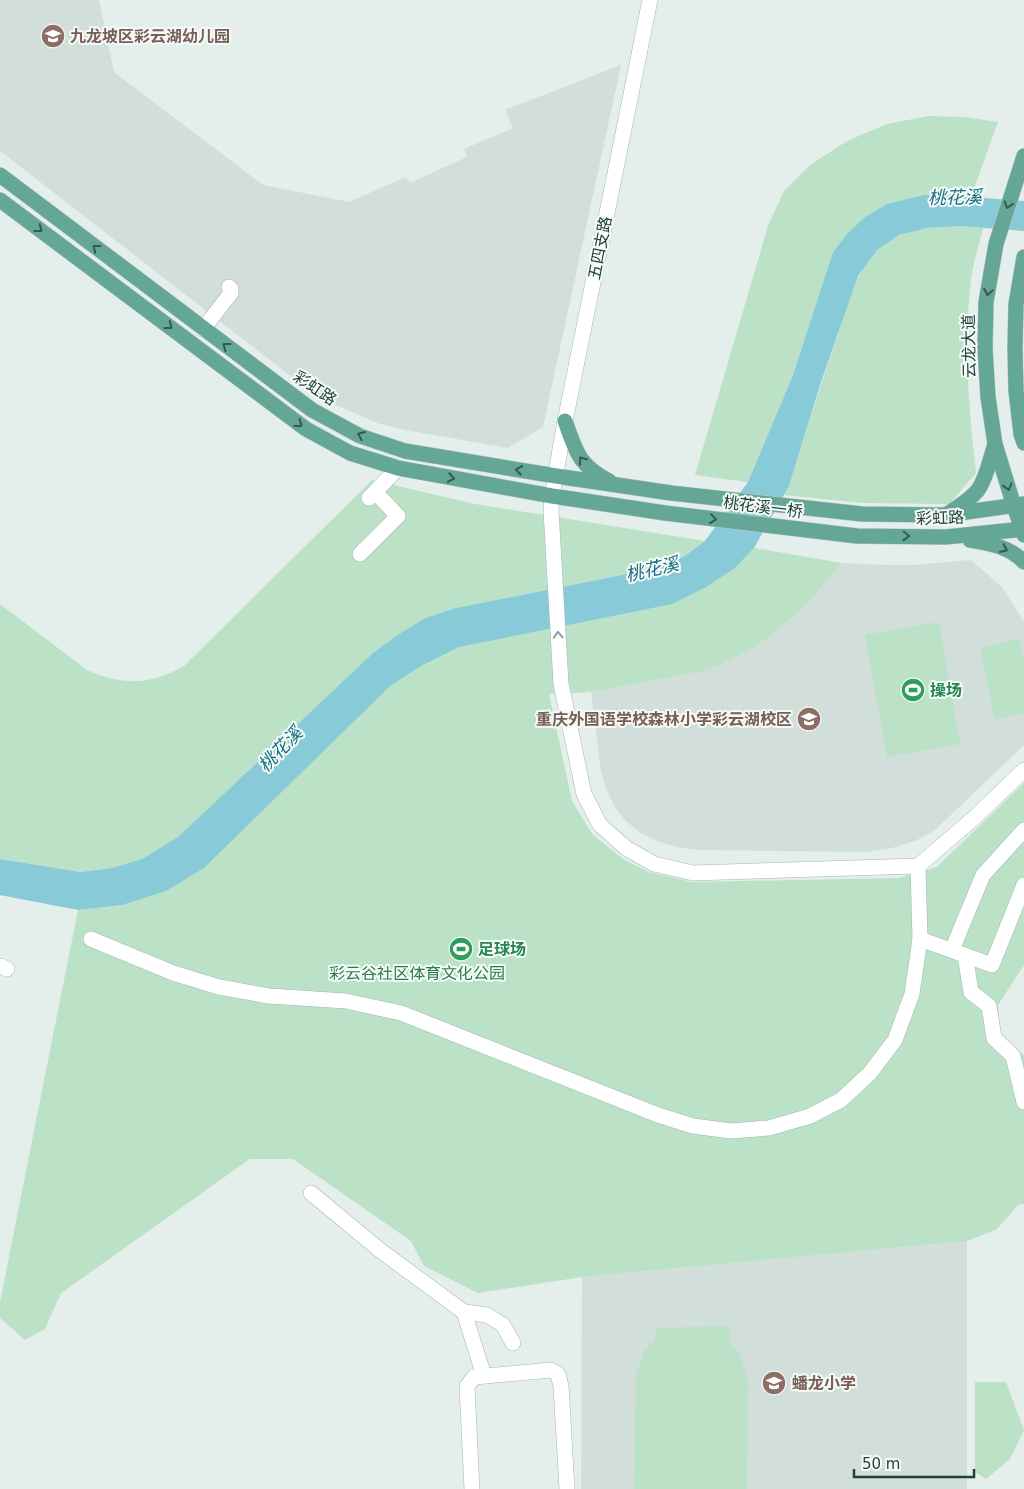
<svg xmlns="http://www.w3.org/2000/svg" width="1024" height="1489" viewBox="0 0 1024 1489" font-family="'DejaVu Sans','Noto Sans SC',sans-serif">
  <style>
    .built { fill: #d2ded9 }
    .green { fill: #bbe1c6 }
    .water { fill: #88cad7 }
    .lines { fill: none; stroke-linecap: round; stroke-linejoin: round }
    .minor-casing { stroke: #a6b7b1; stroke-width: 16 }
    .major-casing { stroke: #c1cac8; stroke-width: 16 }
    .minor { stroke: #fff; stroke-width: 15 }
    .major { stroke: #65a797; stroke-width: 15 }
    .oneway { stroke: #325b50 }
    .oneway2 { stroke: #90a09c }
    .labels { text-anchor: middle; dominant-baseline: central; stroke-width: 4; stroke-linejoin: round; paint-order: stroke }
    .education-label { font-size: 16px; font-weight: bold; fill: #785e54; stroke: #f5faf8; text-anchor: start }
    .street-label { font-size: 16px; fill: #214239; stroke: #f5faf8 }
    .leisure-label { font-size: 16px; font-weight: bold; fill: #27864d; stroke: #f5faf8; text-anchor: start }
    .park-label { font-size: 16px; fill: #287c4a; stroke: #f5faf8 }
    .water-label { font-size: 18px; font-style: italic; fill: #166f83; stroke: #f5faf8 }
  </style>
  <rect width="100%" height="100%" fill="#e4eeea"/>
  <!-- built -->
  <g class="built">
    <polygon points="0,0 99,0 114,72 263,185 349,202 406,177 410,183 467,157 464,149 513,128 505,110 621,65 543,427 508,448 405,430 377,423 334,404 310,391 0,151"/>
    <polygon points="971,560 1002,587 1024,622 1024,745 934,831 915,841 892,848 867,852 699,850 676,847 657,841 639,832 626,821 616,809 607,791 601,772 591,692 704,671 721,664 751,649 803,608 813,597 842,563 883,565 913,565"/>
    <polygon points="967,1241 967,1489 581,1489 582,1277"/>
  </g>
  <!-- green -->
  <g class="green">
    <polygon points="929,116 964,117 998,122 971,197 923,195 887,204 865,217 848,233 833,252 793,375 748,482 695,475 768,226 784,191 810,165 847,141 887,124"/>
    <path d="M 959,226 L 983,228 C 979,245 973,263 971,280 C 963,344 969,409 976,473 L 949,504 L 862,503 L 784,495 L 789,486 C 805,436 820,385 838,335 C 847,307 856,270 877,250 C 900,229 930,227 959,226 Z"/>
    <path d="M 372,480 L 475,504 L 705,541 L 685,556 L 657,568 L 456,608 L 425,618 L 399,634 L 374,652 L 178,837 L 142,859 L 112,868 L 80,872 L 0,859 L 0,604 L 87,670 C 122,686 151,685 184,666 Z"/>
    <polygon points="754,548 842,563 813,597 803,608 764,640 751,649 721,664 704,671 591,692 549,694 572,801 592,834 623,859 649,872 692,882 899,878 937,867 1024,783 1024,965 998,1005 1000,1034 1024,1055 1024,1204 1018,1205 997,1229 967,1241 582,1277 478,1293 424,1266 411,1241 293,1159 250,1159 61,1293 45,1329 25,1340 0,1318 0,1302 78,910 122,905 389,687 421,666 459,647 736,567"/>
    <polygon points="939,622 960,744 887,757 865,635"/>
    <polygon points="1019,639 1024,663 1024,713 995,719 980,648"/>
    <polygon points="730,1326 730,1344 739,1353 748,1378 747,1489 634,1489 636,1374 645,1351 655,1340 656,1328"/>
    <polygon points="975,1382 1006,1382 1024,1430 1010,1459 986,1479 975,1472"/>
  </g>
  <!-- water -->
  <polygon class="water" points="923,195 971,197 1024,201 1024,231 959,226 927,228 899,235 877,250 858,276 821,382 789,486 754,548 736,567 706,587 672,604 459,647 421,666 389,687 204,868 166,891 122,905 78,910 0,895 0,859 80,872 112,868 142,859 178,837 374,652 399,634 425,618 456,608 657,568 685,556 705,541 748,482 793,375 833,252 848,233 865,217 887,204"/>
  <g class="lines">
    <!-- minor casing -->
    <g class="minor-casing">
      <g id="minor">
        <polyline points="650,0 565,421 552,496 551,510 561,684 584,794 600,825 626,848 654,864 693,873 918,866 974,818 1024,770"/>
        <polyline points="203,329 231,293 231,289 229,287"/>
        <polyline points="369,498 398,468"/>
        <polyline points="360,554 398,516 375,492"/>
        <polyline points="91,939 173,973 219,987 269,996 346,1001 401,1013 658,1115 693,1126 731,1131 769,1128 810,1116 841,1100 870,1073 895,1040 912,994 920,939 918,866"/>
        <polyline points="920,939 992,965 1024,885"/>
        <polyline points="952,950 983,875 1024,830"/>
        <polyline points="965,955 971,992 989,1006 994,1038 1013,1056 1024,1102"/>
        <polyline points="0,966 7,969"/>
        <polyline points="311,1193 381,1251 464,1312 484,1376"/>
        <polyline points="464,1312 487,1315 503,1325 513,1343"/>
        <polyline points="472,1489 467,1386 474,1377 551,1370 558,1374 561,1386 567,1489"/>
      </g>
    </g>
    <!-- major casing -->
    <g class="major-casing">
      <g id="major">
        <polyline points="1024,156 996,244 986,302 985,348 988,397 995,444 1014,506 1024,535"/>
        <polyline points="0,175 312,410 360,436 405,451 556,476 671,493 862,514 945,515 1024,504"/>
        <polyline points="0,200 306,429 350,453 398,468 552,496 665,513 857,536 946,537 1024,529"/>
        <polyline points="1024,257 1016,304 1015,348 1016,391 1021,434 1024,443"/>
        <path d="M 565,421 C 576,451 578,465 609,481"/>
        <path d="M 949,513 C 959,506 970,500 978,490 C 987,477 990,459 995,444"/>
        <path d="M 970,540 C 989,543 1010,547 1024,562"/>
      </g>
    </g>
    <!-- minor -->
    <use href="#minor" class="minor"/>
    <!-- major -->
    <use href="#major" class="major"/>
  </g>
  <!-- one-way arrows -->
  <defs><path id="oneway-chevron" d="M-2-3.5L2.5 0L-2 3.5" fill="none" stroke-width="1.6" stroke-linecap="round" stroke-linejoin="round" transform="scale(1.25)"/></defs>
  <g class="oneway">
    <use href="#oneway-chevron" transform="translate(1008 205) rotate(107)"/>
    <use href="#oneway-chevron" transform="translate(39 229) rotate(37)"/>
    <use href="#oneway-chevron" transform="translate(96 248) rotate(-143)"/>
    <use href="#oneway-chevron" transform="translate(988 292) rotate(100)"/>
    <use href="#oneway-chevron" transform="translate(169 326) rotate(37)"/>
    <use href="#oneway-chevron" transform="translate(226 346) rotate(-143)"/>
    <use href="#oneway-chevron" transform="translate(299 424) rotate(37)"/>
    <use href="#oneway-chevron" transform="translate(361 435) rotate(-157)"/>
    <use href="#oneway-chevron" transform="translate(582 460) rotate(-128)"/>
    <use href="#oneway-chevron" transform="translate(519 470) rotate(-170)"/>
    <use href="#oneway-chevron" transform="translate(451 478) rotate(10)"/>
    <use href="#oneway-chevron" transform="translate(1008 487) rotate(73)"/>
    <use href="#oneway-chevron" transform="translate(713 519) rotate(7)"/>
    <use href="#oneway-chevron" transform="translate(906 536) rotate(1)"/>
    <use href="#oneway-chevron" transform="translate(1004 549) rotate(25)"/>
  </g>
  <use class="oneway2" href="#oneway-chevron" transform="translate(558 635) rotate(-93)"/>
  <!-- icons -->
  <defs>
    <g id="school-disc" transform="scale(1.25)"><circle r="9.5" fill="#8d6e63" stroke="#f5faf8"/><path d="M0-5L7-2L0 1L-7-2ZM-4 1L0 2.5L4 1V4Q0 6-4 4Z" fill="#fff"/></g>
    <g id="stadium-disc" transform="scale(1.25)"><circle r="9.5" fill="#2e9e5b" stroke="#f5faf8"/><path d="M0-5a6.5 5 0 1 0 0 10a6.5 5 0 1 0 0-10ZM-3.5-1.8h7v3.6h-7Z" fill="#fff"/></g>
  </defs>
  <g fill-rule="evenodd">
    <use href="#school-disc" x="53" y="36"/>
    <use href="#stadium-disc" x="913" y="690"/>
    <use href="#school-disc" x="809" y="719"/>
    <use href="#stadium-disc" x="461" y="949"/>
    <use href="#school-disc" x="774" y="1383"/>
  </g>
  <g class="labels">
    <!-- education labels -->
    <g class="education-label">
      <text x="70" y="36">九龙坡区彩云湖幼儿园</text>
      <text x="792" y="719" text-anchor="end">重庆外国语学校森林小学彩云湖校区</text>
      <text x="792" y="1383">蟠龙小学</text>
    </g>
    <!-- street labels -->
    <g class="street-label">
      <text transform="translate(600 248) rotate(-79)">五四支路</text>
      <text transform="translate(969 346) rotate(-91)">云龙大道</text>
      <text transform="translate(315 388) rotate(34)">彩虹路</text>
      <text transform="translate(763 507) rotate(7)">桃花溪一桥</text>
      <text transform="translate(940 518) rotate(-2)">彩虹路</text>
    </g>
    <!-- leisure labels -->
    <g class="leisure-label">
      <text x="930" y="690">操场</text>
      <text x="478" y="949">足球场</text>
    </g>
    <!-- park labels -->
    <g class="park-label">
      <text x="417" y="973">彩云谷社区体育文化公园</text>
    </g>
    <!-- water labels -->
    <g class="water-label">
      <text transform="translate(955 197) rotate(-1)">桃花溪</text>
      <text transform="translate(652 569) rotate(-13)">桃花溪</text>
      <text transform="translate(280 749) rotate(-46)">桃花溪</text>
    </g>
  </g>
  <!-- scale -->
  <path d="M854 1469v8h120v-8" fill="none" stroke="#214239" stroke-width="2.5"/>
  <text x="862" y="1469" font-size="15" fill="#214239" stroke="#f5faf8" stroke-width="4" paint-order="stroke">50 m</text>
</svg>
